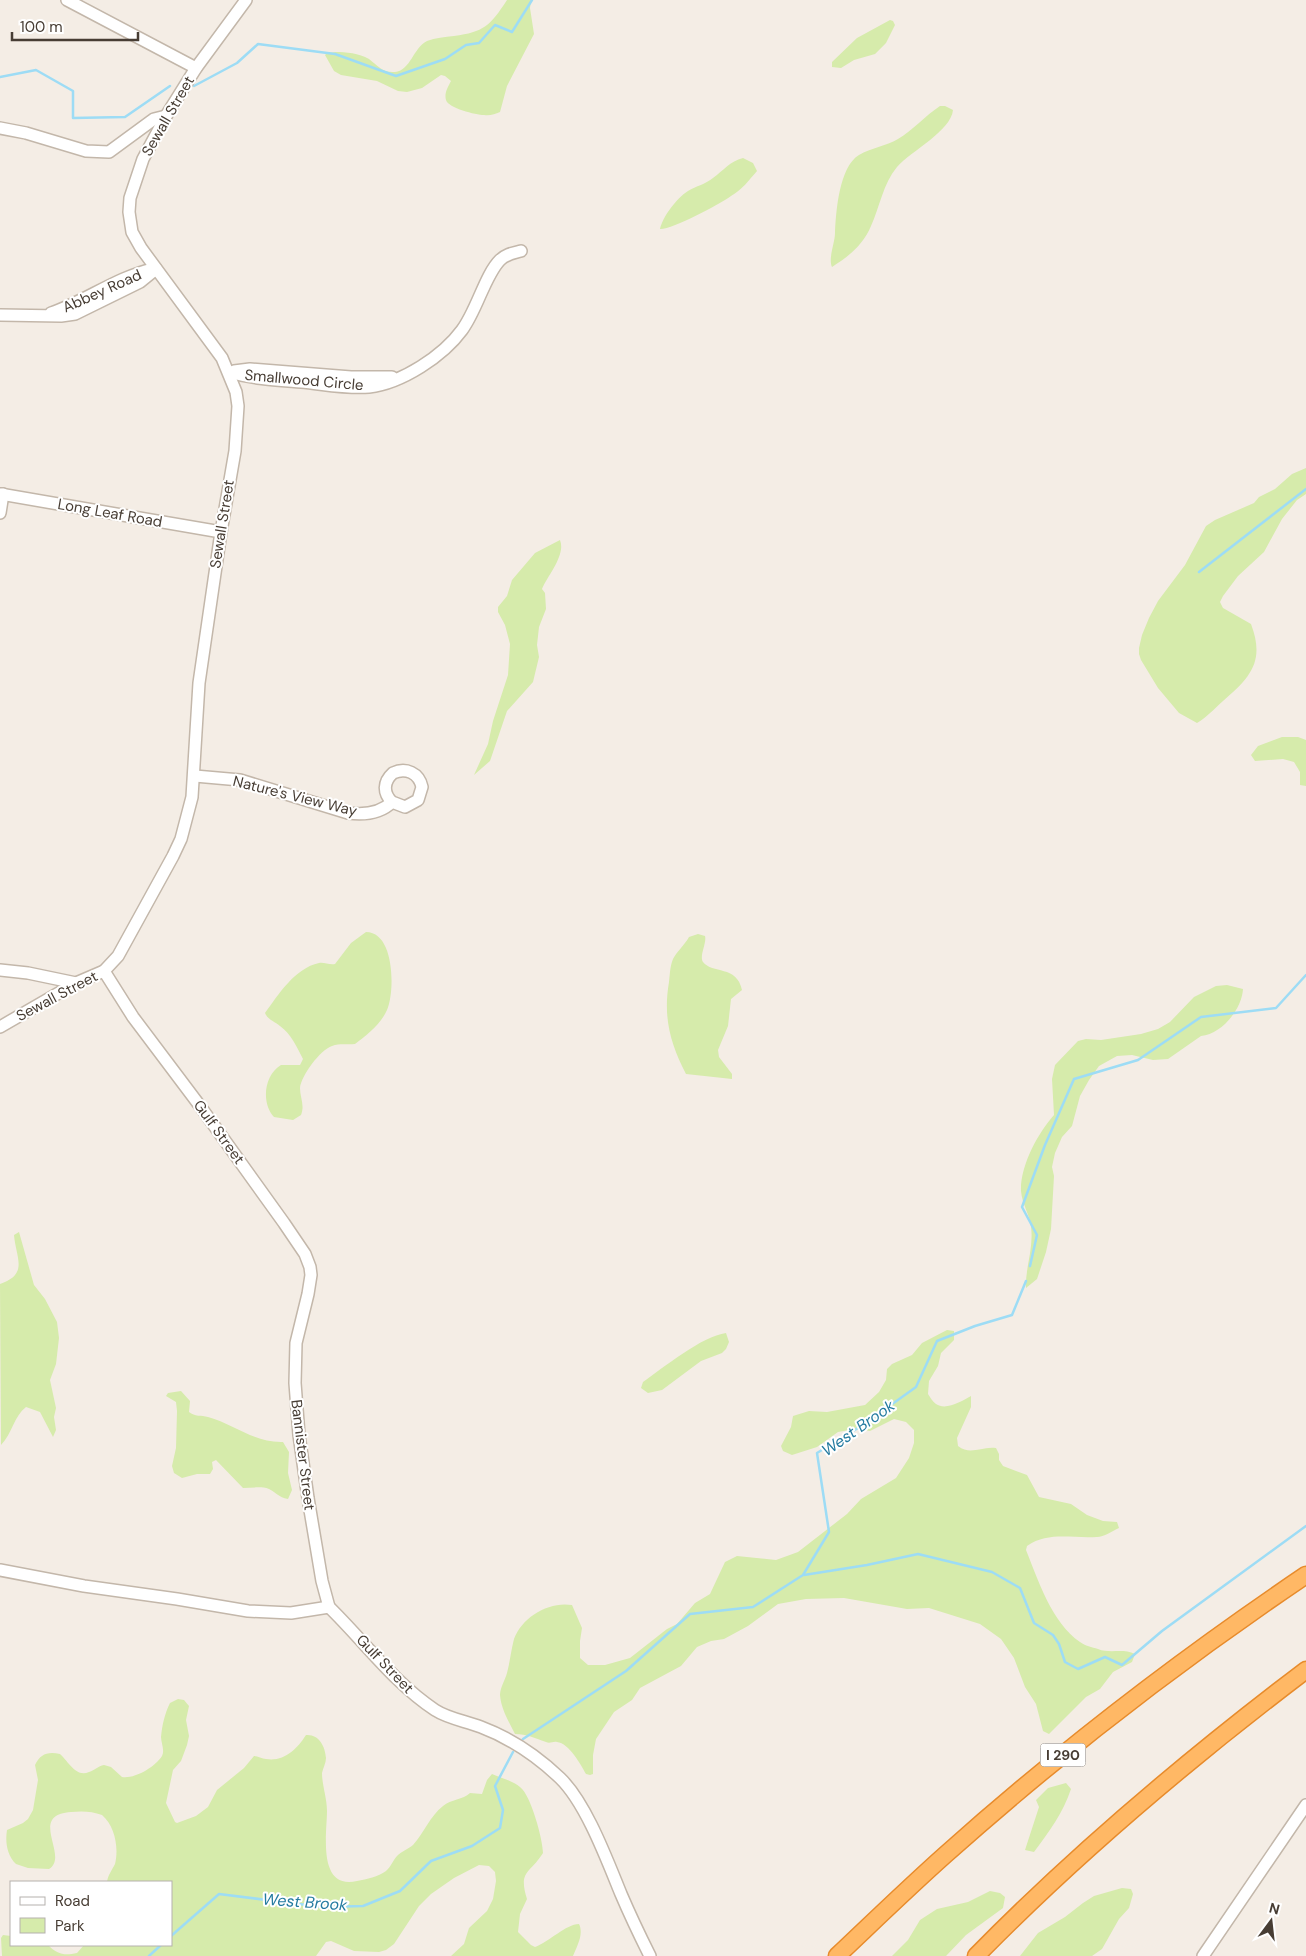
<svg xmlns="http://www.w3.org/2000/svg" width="1306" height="1956" viewBox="0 0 1306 1956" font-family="'DM Sans',sans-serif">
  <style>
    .green { fill: #d6ebab }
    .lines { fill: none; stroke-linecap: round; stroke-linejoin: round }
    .stream { stroke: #9ddcf5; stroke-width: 2.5 }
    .minor-casing { stroke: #c3b7aa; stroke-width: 14 }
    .highway-casing { stroke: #e78b2c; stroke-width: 19 }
    .minor { stroke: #fff; stroke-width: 11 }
    .highway { stroke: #ffb865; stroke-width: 16 }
    .labels { text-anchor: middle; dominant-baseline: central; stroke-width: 4; stroke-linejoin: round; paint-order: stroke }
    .shield { fill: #fff; stroke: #7e7771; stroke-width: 1 }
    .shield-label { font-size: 14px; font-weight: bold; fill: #473d34 }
    .street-label { font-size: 15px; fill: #473d34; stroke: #fff }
    .water-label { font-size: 16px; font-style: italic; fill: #247ba0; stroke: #fff }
  </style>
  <rect width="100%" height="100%" fill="#f4ede5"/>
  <!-- green -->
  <g class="green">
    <path d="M 507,0 L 531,0 L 530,8 L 534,34 L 507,86 L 500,112 C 495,114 490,116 484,115 C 476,115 448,108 446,100 C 444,93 448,87 451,81 L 445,76 L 441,75 L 422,88 L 407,92 L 398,91 L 377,81 L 341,75 L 334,71 L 325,55 C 328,52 331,53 335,52 C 346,52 359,53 369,59 C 378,66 383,73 395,72 C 411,70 413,48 427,41 C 435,38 445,37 454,36 C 484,32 490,26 507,0 Z"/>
    <polygon points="890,20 893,21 895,25 886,43 875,54 854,60 841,68 832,67 832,62 857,38"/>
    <path d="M 940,106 L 945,106 L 953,110 C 951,131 911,151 897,167 C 883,184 880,206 871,226 C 863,245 849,256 832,267 C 828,258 835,243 835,233 C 836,212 839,167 859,155 C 871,148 886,146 898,139 C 913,130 925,116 940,106 Z"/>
    <path d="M 743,158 L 753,163 L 757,171 C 749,180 742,190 731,196 C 720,204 671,230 660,229 C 663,216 677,198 688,191 C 696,186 706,184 713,178 C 723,171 730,161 743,158 Z"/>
    <path d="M 1306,468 L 1306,494 L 1297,500 L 1282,519 L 1264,552 L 1238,576 L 1223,596 L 1220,602 L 1223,608 L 1251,624 C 1265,661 1251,677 1223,701 C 1214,709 1207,717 1197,723 L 1179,713 L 1158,688 L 1141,660 L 1139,654 L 1139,648 L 1142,635 L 1149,618 L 1158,601 L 1185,565 L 1206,526 L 1215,520 L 1254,503 L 1259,497 L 1275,489 L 1292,474 Z"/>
    <path d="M 560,540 C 566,555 548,575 542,589 L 545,593 L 546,609 L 539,627 L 537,645 L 539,657 L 533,682 L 507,711 L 490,761 L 474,775 L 488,744 L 493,721 L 508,675 L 510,644 L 505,625 L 498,612 L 498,607 L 507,596 L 512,580 L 535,553 Z"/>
    <polygon points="1282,737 1298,737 1306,740 1306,786 1300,785 1300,772 1294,762 1283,759 1255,761 1251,755 1258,746"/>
    <path d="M 366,932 C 395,932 395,992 387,1010 C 381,1024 367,1035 355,1044 C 347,1045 340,1043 332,1046 C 320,1050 301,1076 300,1088 C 300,1098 305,1105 301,1115 L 293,1120 L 274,1117 C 261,1103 264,1075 281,1065 L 300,1065 L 303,1059 C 297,1047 291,1034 280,1026 C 274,1021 268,1020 265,1013 C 278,995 295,968 319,963 C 324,962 329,965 335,964 L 351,943 Z"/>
    <path d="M 698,934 L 705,936 C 707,943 699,956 703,962 C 712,974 737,965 742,990 L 731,999 L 728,1026 L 718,1050 L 719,1057 L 732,1074 L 732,1079 L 686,1074 C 670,1043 663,1017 669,982 C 670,974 670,966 673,959 C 677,951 684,946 689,937 Z"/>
    <path d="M 1227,985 L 1243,989 C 1242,1009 1222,1034 1201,1036 L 1168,1059 L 1153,1060 L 1132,1055 L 1117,1056 L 1099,1066 L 1089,1080 L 1080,1096 L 1072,1126 L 1062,1137 L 1055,1153 L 1052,1167 L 1054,1176 L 1051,1229 L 1046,1252 L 1037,1279 L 1026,1288 C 1025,1268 1034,1248 1031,1227 C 1030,1215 1022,1204 1021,1191 C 1020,1166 1038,1133 1054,1115 L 1052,1079 L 1055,1065 L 1078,1041 L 1086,1039 L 1101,1040 L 1141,1034 L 1158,1029 L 1170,1022 L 1194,997 L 1216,986 Z"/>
    <path d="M 19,1232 L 34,1285 L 45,1299 L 57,1322 L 59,1338 L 56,1364 L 50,1380 L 56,1408 L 54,1417 L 56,1430 L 53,1437 L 40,1412 L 26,1407 C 14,1416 12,1434 1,1445 L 0,1284 C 29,1274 16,1258 14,1235 Z"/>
    <path d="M 947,1330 L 954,1331 L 954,1340 L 941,1353 L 938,1366 L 929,1381 L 928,1394 C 930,1397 933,1402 936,1404 C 946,1411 962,1401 971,1396 L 971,1407 L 957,1438 L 958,1446 C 971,1456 981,1446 996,1448 L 999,1454 L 999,1460 L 1003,1466 L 1027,1475 L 1039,1497 L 1071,1504 L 1087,1515 L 1103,1521 L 1117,1522 L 1119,1528 C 1112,1531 1104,1537 1097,1537 C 1073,1539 1049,1531 1027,1546 L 1026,1550 C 1038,1580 1052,1623 1080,1642 C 1085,1646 1092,1647 1098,1649 C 1110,1654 1123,1648 1135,1654 L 1132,1662 L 1113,1672 L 1100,1689 L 1086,1697 L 1049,1734 L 1043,1731 L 1036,1704 L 1025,1687 L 1014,1658 L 1001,1639 L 980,1624 L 929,1608 L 907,1609 L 844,1598 L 806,1599 L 778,1604 L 748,1626 L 724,1639 L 711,1641 L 697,1647 L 681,1666 L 640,1688 L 632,1700 L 614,1712 L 596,1739 L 593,1755 L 593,1774 L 590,1775 L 586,1774 C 581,1765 569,1743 557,1742 C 553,1741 550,1744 546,1742 C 534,1738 527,1734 515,1734 C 509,1722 501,1709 500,1695 C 500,1688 505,1680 507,1673 C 510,1662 511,1650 514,1639 C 522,1617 549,1601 572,1605 L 582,1628 L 580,1641 L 580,1658 L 588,1665 L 605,1665 L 630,1658 L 667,1629 L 677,1624 L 695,1603 L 710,1594 L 725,1562 L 737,1556 L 776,1560 L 798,1552 L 847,1514 L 861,1499 L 896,1478 L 909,1458 L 914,1443 L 914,1430 L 906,1422 L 894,1419 L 870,1431 L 855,1429 L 838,1432 L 817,1447 L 792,1455 L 783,1451 L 781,1446 L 791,1427 L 793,1416 L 809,1411 L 827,1412 L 865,1405 L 879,1392 L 886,1380 L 887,1369 L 892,1364 L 912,1355 L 922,1343 Z"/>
    <path d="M 726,1333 L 729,1342 L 726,1349 L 722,1353 L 701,1361 L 662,1390 L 648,1393 L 641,1388 L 643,1382 C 663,1368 702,1336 726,1333 Z"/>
    <path d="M 181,1391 L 190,1401 L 189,1412 C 195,1417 201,1415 208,1417 C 234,1424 254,1443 283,1442 L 289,1452 L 288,1473 L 292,1490 L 288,1499 C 278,1497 277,1493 269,1489 C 261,1486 252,1488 243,1488 L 216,1460 L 212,1462 L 213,1469 L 210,1474 L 197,1474 L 182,1478 L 174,1473 L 172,1466 L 176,1448 L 177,1411 L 176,1402 L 166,1396 L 168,1393 Z"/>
    <path d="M 178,1699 L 184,1700 L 189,1706 L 186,1720 L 189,1736 L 187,1745 L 181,1761 L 173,1770 L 166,1803 L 175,1822 L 177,1823 L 196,1816 L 208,1807 L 217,1790 L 244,1768 L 254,1756 C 258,1756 262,1759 266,1759 C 284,1762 297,1749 306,1735 C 319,1734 325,1746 326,1758 C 326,1763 323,1768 322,1773 C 322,1785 327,1798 327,1811 C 327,1833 317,1890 357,1881 C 367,1879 378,1877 386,1871 C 391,1867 393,1860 397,1856 C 402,1851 408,1849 413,1845 C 424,1833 430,1816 443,1806 C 451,1799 463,1800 470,1793 L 482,1794 L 487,1780 L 492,1774 C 501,1778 513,1781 520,1787 C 531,1795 543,1840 543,1853 C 530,1874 518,1870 527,1899 L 520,1914 L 518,1932 L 531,1945 L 535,1947 C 549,1942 566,1924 579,1924 C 584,1934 577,1946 573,1956 L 451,1956 L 464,1944 L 469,1928 L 487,1911 L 493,1899 L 496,1881 L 495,1872 L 489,1866 L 479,1865 L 454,1878 L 431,1894 L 419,1906 L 394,1944 L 386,1950 L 379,1952 L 354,1951 L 331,1941 L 326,1942 L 316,1956 L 2,1956 L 1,1938 L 3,1935 L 11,1936 L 11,1945 L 48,1945 C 57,1954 64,1956 77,1953 L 84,1945 L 171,1945 L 171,1882 L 107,1882 C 108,1875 112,1870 115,1864 C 119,1848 115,1826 102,1815 C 92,1811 81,1811 71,1812 C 27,1815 70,1856 49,1869 L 28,1868 L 16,1864 C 7,1855 5,1842 7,1830 L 23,1823 L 28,1819 L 33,1810 L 38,1780 L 35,1765 C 40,1754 48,1751 60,1754 C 68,1761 76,1778 89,1772 C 95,1770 98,1766 104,1765 L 111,1767 L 122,1777 C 135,1779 155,1767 162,1756 C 165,1750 161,1743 161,1737 C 162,1725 165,1713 170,1703 Z"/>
    <path d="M 1066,1783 L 1071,1789 C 1063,1813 1049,1832 1034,1852 L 1025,1850 L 1039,1807 L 1036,1800 L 1048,1788 Z"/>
    <polygon points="1122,1888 1131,1889 1133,1894 1129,1908 1119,1919 1102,1949 1092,1956 1020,1956 1038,1933 1065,1917 1083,1903 1094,1896"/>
    <polygon points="990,1891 1000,1893 1005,1897 1003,1908 966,1935 946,1956 892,1956 908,1940 920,1920 937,1909 968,1902"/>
  </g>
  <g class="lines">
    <!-- stream -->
    <g class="stream">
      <polyline points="0,77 36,70 73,91 73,118 125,117 170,86"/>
      <polyline points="194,86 237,63 258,44 335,54 396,76 445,59 466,45 479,43 495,25 512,32 532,0"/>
      <polyline points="1199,572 1306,489"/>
      <polyline points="1030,1266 1037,1235 1022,1207 1045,1145 1074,1079 1138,1060 1201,1017 1276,1008 1306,975"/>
      <polyline points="804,1575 867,1565 918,1554 992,1572 1020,1588 1034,1623 1053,1635 1059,1644 1065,1662 1078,1669 1105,1657 1122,1665 1162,1631 1306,1526"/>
      <polyline points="523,1739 626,1671 690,1614 753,1607 803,1575 829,1532 817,1453 863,1425 916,1387 937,1341 975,1326 1012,1315 1026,1281"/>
      <polyline points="171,1936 219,1894 323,1907 363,1906 400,1891 431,1861 472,1846 500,1828 503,1810 495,1786 513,1752"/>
      <polyline points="149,1956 161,1945"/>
    </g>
    <!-- minor casing -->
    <g class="minor-casing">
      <g id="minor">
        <polyline points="67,0 196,68"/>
        <polyline points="0,128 26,133 86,151 109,152 154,119 166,116"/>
        <path d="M 51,313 C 86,301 117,277 153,269"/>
        <polyline points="0,315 61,316 75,314 140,282 156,269"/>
        <polyline points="234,371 250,369 351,377 392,377"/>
        <path d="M 229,372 C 253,379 276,380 301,382 C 323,384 347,389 369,387 C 402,383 443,356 462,330 C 477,310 485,275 500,260 C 506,254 513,253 521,251"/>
        <polyline points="0,494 221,532"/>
        <polyline points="0,513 3,494"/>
        <path d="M 195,776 L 240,780 L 348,813 C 364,815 380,814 392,802 C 383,793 383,782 393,773 C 406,767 419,773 422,787 L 418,800 L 405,807 L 392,802"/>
        <polyline points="0,970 28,973 76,983"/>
        <polyline points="104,971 133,1017 200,1106 284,1223 305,1254 310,1267 311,1275 308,1294 296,1343 295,1383 299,1435 308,1498 322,1581 329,1607"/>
        <polyline points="0,1027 76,983 104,971 118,956 173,856 181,839 192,797 199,683 221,532 235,451 238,406 236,392 222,358 141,248 132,232 129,212 130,198 143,159 166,116 196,68 246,0"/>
        <path d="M 0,1570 L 84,1586 L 177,1599 L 248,1611 L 291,1613 L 329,1607 C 364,1641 394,1683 435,1710 C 449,1719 466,1721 481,1727 C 510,1738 537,1756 560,1778 C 586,1803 607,1860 621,1894 C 630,1915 640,1936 650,1956"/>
        <polyline points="1203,1956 1306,1805"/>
      </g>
    </g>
    <!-- highway casing -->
    <g class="highway-casing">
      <g id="highway">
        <path d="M 837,1956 C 873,1922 908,1888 945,1855 C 1058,1754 1180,1660 1306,1575"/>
        <path d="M 976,1956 C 1078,1852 1190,1758 1306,1670"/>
      </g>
    </g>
    <!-- minor -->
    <use href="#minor" class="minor"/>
    <!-- highway -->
    <use href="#highway" class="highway"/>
  </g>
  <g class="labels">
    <!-- shield labels -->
    <rect class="shield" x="1040.5" y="1743.5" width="45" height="23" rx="4"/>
    <g class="shield-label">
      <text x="1063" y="1755">I 290</text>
    </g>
    <!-- street labels -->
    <g class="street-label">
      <text transform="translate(168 116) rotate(-60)">Sewall Street</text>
      <text transform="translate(102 291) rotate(-24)">Abbey Road</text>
      <text transform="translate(304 380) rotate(5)">Smallwood Circle</text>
      <text transform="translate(110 513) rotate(10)">Long Leaf Road</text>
      <text transform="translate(222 524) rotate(-81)">Sewall Street</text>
      <text transform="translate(295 796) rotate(14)">Nature's View Way</text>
      <text transform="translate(57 996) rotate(-28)">Sewall Street</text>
      <text transform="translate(219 1132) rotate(54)">Gulf Street</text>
      <text transform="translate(303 1455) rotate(83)">Bannister Street</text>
      <text transform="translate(385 1664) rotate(46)">Gulf Street</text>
    </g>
    <!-- water labels -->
    <g class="water-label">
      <text transform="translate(858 1428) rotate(-35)">West Brook</text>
      <text transform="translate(305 1902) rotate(4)">West Brook</text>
    </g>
  </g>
  <!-- legend -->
  <rect x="10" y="1881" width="162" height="65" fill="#ffffff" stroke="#b5b1ae"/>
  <rect x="20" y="1897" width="25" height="8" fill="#ffffff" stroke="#b5b1ae"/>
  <text x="55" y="1906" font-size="15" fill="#473d34">Road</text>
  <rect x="20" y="1918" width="25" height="15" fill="#d6ebab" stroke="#b5b1ae"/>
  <text x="55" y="1931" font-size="15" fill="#473d34">Park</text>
  <!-- north arrow -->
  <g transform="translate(1271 1921) rotate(15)" stroke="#ffffff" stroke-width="4" paint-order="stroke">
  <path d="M0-4L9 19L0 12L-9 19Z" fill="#473d34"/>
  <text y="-8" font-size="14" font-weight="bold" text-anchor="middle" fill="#473d34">N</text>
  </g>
  <!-- scale -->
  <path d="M12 32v8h126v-8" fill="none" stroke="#473d34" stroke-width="2.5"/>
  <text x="20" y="32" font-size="15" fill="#473d34" stroke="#ffffff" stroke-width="4" paint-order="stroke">100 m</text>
</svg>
